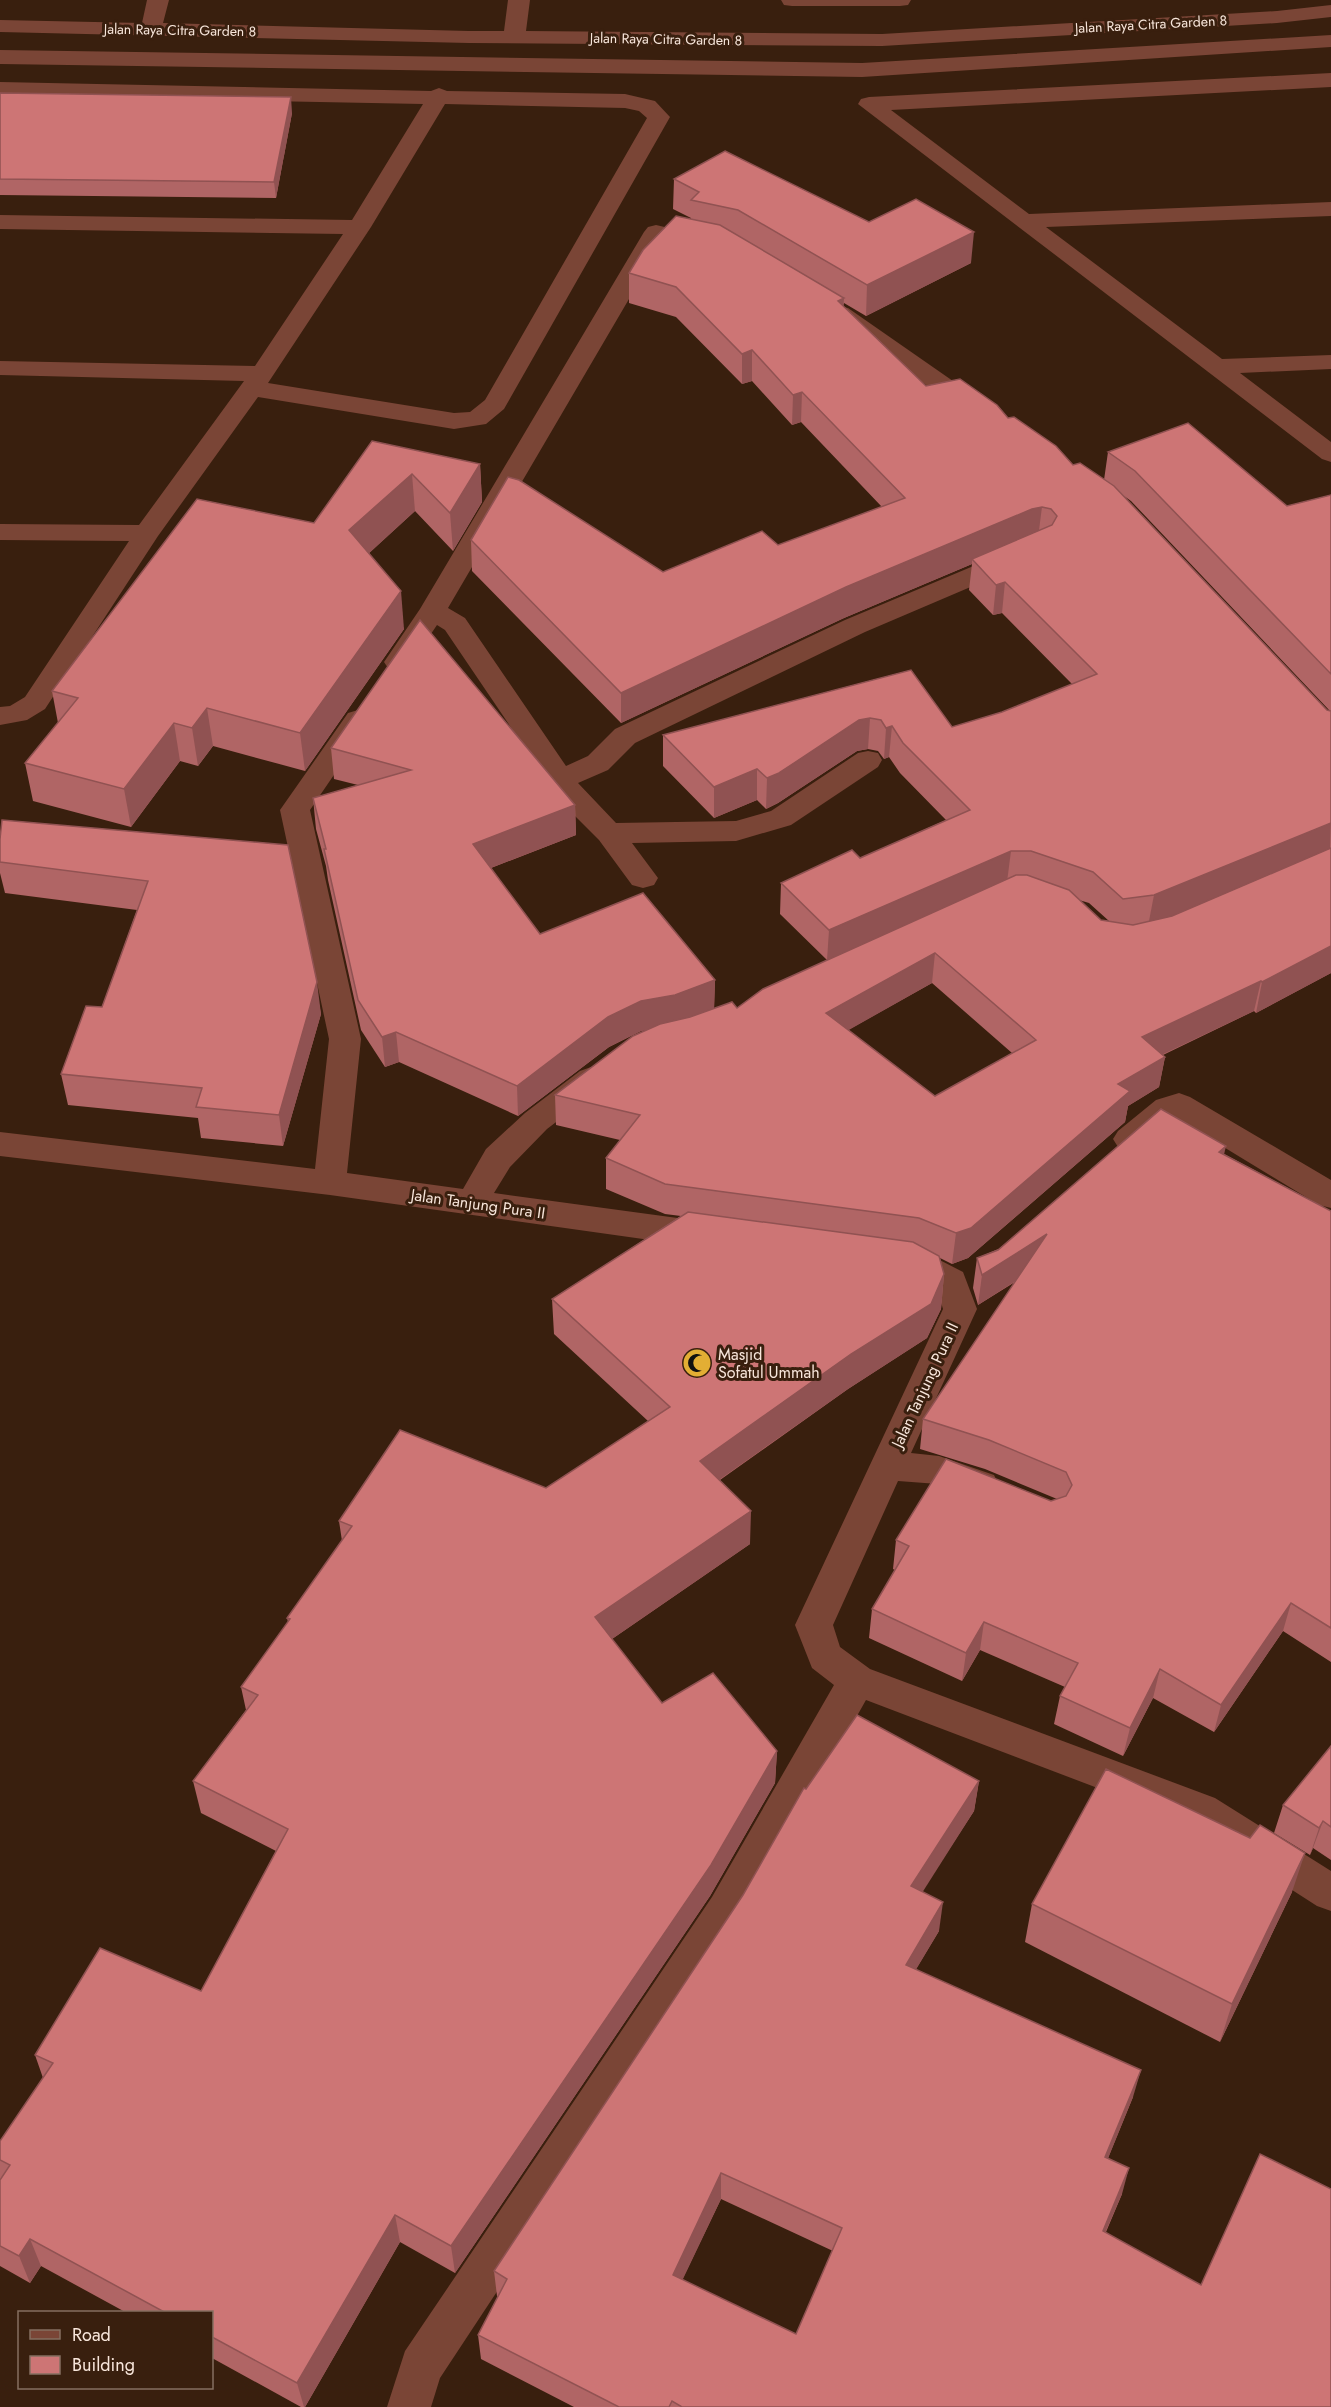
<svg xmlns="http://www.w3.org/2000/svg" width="1331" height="2407" viewBox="0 0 1331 2407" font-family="Jost,sans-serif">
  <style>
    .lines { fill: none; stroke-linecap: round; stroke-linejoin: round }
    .minor { fill: #7a4536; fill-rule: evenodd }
    .wall { fill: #b06565; fill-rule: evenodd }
    .shaded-wall { fill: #905252 }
    .building { fill: #cd7575; stroke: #905252; stroke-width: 1.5; fill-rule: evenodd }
    .labels { text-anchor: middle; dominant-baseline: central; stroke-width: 6; stroke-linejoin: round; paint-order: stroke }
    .far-street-label { font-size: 14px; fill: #f8e6db; stroke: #391f0e }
    .street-label { font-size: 16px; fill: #f8e6db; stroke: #391f0e }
    .poi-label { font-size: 16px; fill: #f8e6db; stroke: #391f0e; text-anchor: start }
  </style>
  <rect width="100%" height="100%" fill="#391f0e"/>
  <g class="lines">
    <!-- minor -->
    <g class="minor">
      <polygon points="147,0 169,0 163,23 469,31 504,31 508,0 530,0 526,31 882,34 1277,11 1331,5 1331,17 1277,23 882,46 469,43 0,32 0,20 142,23"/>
      <polygon points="781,0 911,0 908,5 900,6 792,6 784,5"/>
      <polygon points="1331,35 1331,47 862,77 0,64 0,50 862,63"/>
      <polygon points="1331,73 1331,87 891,110 1029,214 1331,202 1331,216 1046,227 1222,359 1331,355 1331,369 1240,373 1331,442 1331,462 1322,459 858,104 861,99 869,97"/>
      <path d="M 0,82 L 431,91 L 439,88 L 447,91 L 625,94 L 655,101 L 670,117 L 504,409 L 486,424 L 454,429 L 258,397 L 158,536 L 45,709 L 27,720 L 0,725 L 0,707 L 10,706 L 25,697 L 129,541 L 0,540 L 0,524 L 139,525 L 244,381 L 0,375 L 0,361 L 255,366 L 343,234 L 0,229 L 0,215 L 352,220 L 423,104 L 0,96 ZM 445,104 L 625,108 L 639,111 L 647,118 L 485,400 L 470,412 L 454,413 L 268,383 L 371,227 Z"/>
      <polygon points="656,225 712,238 716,243 712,248 704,250 663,241 448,608 465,618 566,766 588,756 615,729 845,620 1002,554 1011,552 1020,554 1024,560 1020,566 865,632 635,743 608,770 578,783 616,823 736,821 771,811 858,753 868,751 878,753 882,760 878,767 791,825 736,841 632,843 658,878 654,885 643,888 632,885 599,840 562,803 445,630 437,625 408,668 398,671 388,668 384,662 420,609 644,232 648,227"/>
      <polygon points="839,306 848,308 986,404 990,409 986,414 977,417 968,414 830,318 827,313 830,308"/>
      <polygon points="358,710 368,713 372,719 310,810 361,1039 347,1173 463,1189 486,1149 525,1113 580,1071 591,1067 602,1071 607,1079 602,1087 547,1129 510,1167 494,1193 707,1222 719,1226 724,1235 719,1244 707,1248 330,1195 0,1156 0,1132 315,1169 329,1039 280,810 348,713"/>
      <path d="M 1179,1093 L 1190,1097 L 1331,1180 L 1331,1208 L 1319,1205 L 1176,1118 C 1158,1133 1142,1155 1118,1147 L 1113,1139 L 1118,1131 L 1156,1100 Z"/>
      <polygon points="904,1248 928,1254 963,1272 977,1309 911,1453 939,1456 994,1475 999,1485 994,1495 981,1500 938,1484 898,1481 833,1625 840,1647 870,1669 1215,1798 1331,1871 1331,1911 1317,1906 1187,1822 866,1700 740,1923 440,2378 431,2407 387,2407 405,2351 712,1897 834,1685 812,1668 795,1625 943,1309 937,1289 909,1275 892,1270 887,1261 892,1252"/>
    </g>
  </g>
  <!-- wall -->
  <g class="wall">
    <polygon points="0,93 292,113 276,198 0,195"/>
    <path d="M 674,179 L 869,222 L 971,263 L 866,316 L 844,303 L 843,306 L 926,386 L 1008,418 L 1073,465 L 1104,480 L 1108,452 L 1287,506 L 1331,495 L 1331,973 L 1256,1013 L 1254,1011 L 1163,1055 L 1165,1057 L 1159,1087 L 1128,1106 L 1125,1122 L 968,1258 L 952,1264 L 940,1258 L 944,1274 L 941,1309 L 927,1338 L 848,1389 L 720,1480 L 750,1544 L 612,1639 L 662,1703 L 777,1751 L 775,1783 L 710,1896 L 455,2273 L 400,2242 L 305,2407 L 301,2407 L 212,2358 L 212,2313 L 127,2313 L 41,2266 L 30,2283 L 0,2266 L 0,2141 L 43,2078 L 35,2055 L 201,1991 L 276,1851 L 201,1813 L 193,1781 L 246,1710 L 241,1687 L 288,1622 L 287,1618 L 342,1541 L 339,1521 L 546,1488 L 648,1421 L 554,1334 L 552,1299 L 681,1216 L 665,1214 L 606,1189 L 606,1158 L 620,1140 L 556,1125 L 555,1095 L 646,1030 L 641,1031 L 609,1047 L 518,1116 L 399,1062 L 385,1067 L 361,1030 L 328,880 L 326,866 L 316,829 L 313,798 L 358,785 L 334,779 L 331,748 L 575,805 L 576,835 L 491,868 L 540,934 L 715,980 L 714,1009 L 737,1008 L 827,960 L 780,914 L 781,883 L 860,858 L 946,820 L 900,773 L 889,757 L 884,759 L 878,751 L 868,749 L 857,751 L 778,803 L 766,809 L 757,800 L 714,818 L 663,766 L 663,735 L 911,670 L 952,727 L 1002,712 L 1072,684 L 1002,613 L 993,615 L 969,590 L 972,564 L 844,618 L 621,723 L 472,571 L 471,540 L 663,572 L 778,545 L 882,507 L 801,422 L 792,425 L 752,381 L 742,384 L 676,317 L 629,303 L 629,273 L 691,219 L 691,218 L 673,209 ZM 1124,496 L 1131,501 L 1330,711 L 1327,710 ZM 1079,900 L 1089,903 L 1109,921 L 1101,920 ZM 932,983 L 1012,1053 L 935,1096 L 848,1030 Z"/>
    <polygon points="372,441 480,464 482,502 453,551 415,511 369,553 404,629 305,771 213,746 198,766 180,761 131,827 33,801 25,763 58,723 52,691 314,523"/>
    <polygon points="0,839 288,845 321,1014 283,1146 201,1138 198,1118 68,1105 61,1074 102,1007 137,910 5,893 0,873"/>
    <polygon points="1224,1154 1331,1211 1331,1662 1283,1631 1214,1732 1153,1698 1123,1756 1054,1724 1060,1696 1065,1687 980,1650 962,1681 869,1638 872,1609 895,1570 893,1569 896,1540 1057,1499 985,1469 920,1449 923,1419 1015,1282 978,1305 973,1288 977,1258"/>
    <polygon points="1331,1746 1331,1860 1313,1848 1310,1855 1274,1833 1283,1805"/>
    <path d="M 979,1781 L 974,1811 L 922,1891 L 939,1931 L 916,1969 L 1133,2097 L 1108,2158 L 1122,2194 L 1106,2232 L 1331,2407 L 574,2407 L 481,2359 L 478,2335 L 498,2297 L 497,2296 L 494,2271 L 743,1895 L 806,1789 ZM 721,2199 L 833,2251 L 796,2334 L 682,2280 Z"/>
    <polygon points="1292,1892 1220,2042 1025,1942 1032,1904"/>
  </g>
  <!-- shaded-wall -->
  <g class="shaded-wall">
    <polygon points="291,97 292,113 276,198 274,182"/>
    <polygon points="974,232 971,263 866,316 867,285"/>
    <polygon points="844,298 842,328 838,301"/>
    <polygon points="752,350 752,381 742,384 742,354"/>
    <polygon points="802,392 801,422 792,425 793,395"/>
    <polygon points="480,464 482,502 453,551 450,513"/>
    <polygon points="412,474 415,511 353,568 349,530"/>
    <polygon points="1042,507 1038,538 972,559 972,564 844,618 621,723 621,693 846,587 1032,509"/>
    <polygon points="1005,582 1002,613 993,615 996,585"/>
    <polygon points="401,591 404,629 305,771 300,733"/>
    <polygon points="207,708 213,746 198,766 192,728"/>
    <polygon points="870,718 868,749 857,751 778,803 766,809 767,778 859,720"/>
    <polygon points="174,723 180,761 131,827 124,789"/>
    <polygon points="892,726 889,757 884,759 886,728"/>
    <polygon points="757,769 757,800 714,818 714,787"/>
    <polygon points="575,805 576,835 475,874 473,844"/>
    <polygon points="1331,823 1330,851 1148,926 1154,895"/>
    <polygon points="1011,851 1007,882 827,960 829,930"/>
    <polygon points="1331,946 1331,973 1256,1013 1262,982"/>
    <polygon points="935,953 932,983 824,1044 826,1013"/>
    <polygon points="715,980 714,1010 674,1025 641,1031 609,1047 518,1116 517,1086 608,1017 641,1001"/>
    <polygon points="1261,981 1254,1011 1136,1067 1142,1037"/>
    <polygon points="317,982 321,1014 283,1146 279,1115"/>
    <polygon points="396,1032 399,1062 385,1067 382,1037"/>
    <polygon points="1165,1057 1159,1087 1128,1106 1125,1122 968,1258 952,1264 956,1233 1118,1084"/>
    <polygon points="1226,1146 1219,1176 1219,1152"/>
    <polygon points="1047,1234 1042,1264 978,1305 982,1275"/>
    <polygon points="944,1274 941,1309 927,1338 848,1389 699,1494 700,1461"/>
    <polygon points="751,1511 750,1544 596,1650 595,1617"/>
    <polygon points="1291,1603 1283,1631 1214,1732 1221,1705"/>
    <polygon points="984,1622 980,1650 962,1681 966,1653"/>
    <polygon points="1160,1669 1153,1698 1123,1756 1130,1728"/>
    <polygon points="777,1751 775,1783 710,1896 455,2273 451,2246"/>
    <polygon points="979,1781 974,1811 908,1915 911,1886"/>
    <polygon points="1323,1821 1313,1848 1310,1855 1319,1828"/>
    <polygon points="1305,1853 1292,1892 1220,2042 1232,2004"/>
    <polygon points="943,1902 939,1931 902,1993 906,1965"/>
    <polygon points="1141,2070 1133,2097 1098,2183 1105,2157"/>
    <polygon points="1129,2168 1122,2194 1095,2256 1103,2231"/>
    <polygon points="721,2173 721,2199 673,2300 673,2275"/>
    <polygon points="395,2215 400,2242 305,2407 304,2407 297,2383"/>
    <polygon points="30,2239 41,2266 30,2283 19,2256"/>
  </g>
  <!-- building -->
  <g class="building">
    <polygon points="0,93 291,97 274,182 0,179"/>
    <polygon points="725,151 869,222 916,199 974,232 867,285 738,210 691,200 699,192 674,179"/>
    <polygon points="676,216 720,225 842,297 844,298 838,301 926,386 960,379 997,405 1008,418 1014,417 1056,446 1073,465 1080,463 1114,486 1327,710 1331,711 1331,823 1154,895 1123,899 1093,872 1031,851 1011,851 829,930 781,883 852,850 860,858 970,810 903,743 892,726 886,728 881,720 870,718 859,720 779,773 767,778 757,769 714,787 663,735 911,670 952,727 1002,712 1097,674 1005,582 996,585 972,559 1052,525 1057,516 1051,509 1042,507 1032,509 846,587 621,693 471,540 508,477 519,480 663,572 762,531 778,545 905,498 802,392 793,395 752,350 742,354 676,287 629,273 643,250"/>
    <polygon points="1188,423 1287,506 1331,495 1331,674 1135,471 1108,452"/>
    <polygon points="372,441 480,464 450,513 412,474 349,530 401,591 300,733 207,708 192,728 174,723 124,789 25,763 78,698 52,691 197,499 314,523"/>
    <polygon points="420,620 575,805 473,844 540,934 643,893 715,980 675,995 641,1001 608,1017 517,1086 396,1032 382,1037 358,1000 324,849 326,849 313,798 411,770 331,748"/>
    <polygon points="2,820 288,845 317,982 279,1115 196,1107 202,1088 61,1074 86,1006 102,1007 148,881 0,862 0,839"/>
    <path d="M 1331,848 L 1331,946 L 1262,982 L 1261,981 L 1142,1037 L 1165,1057 L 1118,1084 L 1130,1091 L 971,1228 L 956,1233 L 919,1218 L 665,1184 L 606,1158 L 640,1115 L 555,1095 L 633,1036 L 660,1024 L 690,1017 L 732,1002 L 737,1008 L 763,989 L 1016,875 L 1027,875 L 1069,890 L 1101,920 L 1133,925 L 1172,916 ZM 935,953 L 1036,1040 L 935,1096 L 826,1013 Z"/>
    <polygon points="1161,1109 1226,1146 1219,1152 1331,1211 1331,1628 1291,1603 1221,1705 1160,1669 1130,1728 1060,1696 1078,1663 984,1622 966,1653 872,1609 909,1546 896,1540 946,1459 1051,1501 1066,1496 1072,1485 1066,1472 989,1440 923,1419 1047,1234 982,1275 977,1258 998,1250"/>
    <polygon points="688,1212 913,1242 939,1256 944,1274 931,1304 851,1354 700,1461 751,1511 595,1617 662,1703 713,1673 777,1751 711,1865 451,2246 395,2215 297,2383 212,2337 212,2313 166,2313 30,2239 19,2256 0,2246 0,2180 10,2165 0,2160 0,2141 53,2063 35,2055 100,1948 201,1991 288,1829 193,1781 258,1695 241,1687 290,1619 287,1618 352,1526 339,1521 400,1430 546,1488 670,1407 552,1299"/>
    <path d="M 857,1715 L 979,1781 L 911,1886 L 943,1902 L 906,1965 L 1141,2070 L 1105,2157 L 1129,2168 L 1103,2231 L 1201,2285 L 1260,2154 L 1331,2189 L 1331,2407 L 682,2407 L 672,2401 L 669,2407 L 619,2407 L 478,2335 L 507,2279 L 494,2271 L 743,1895 L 804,1788 L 806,1789 ZM 721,2173 L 842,2228 L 796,2334 L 673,2275 Z"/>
    <polygon points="1331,1746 1331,1827 1323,1821 1319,1828 1283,1805"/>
    <polygon points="1106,1769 1250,1838 1260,1825 1305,1853 1232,2004 1032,1904"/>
  </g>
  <!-- icons -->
  <defs>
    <g id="mosque-disc" transform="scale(1.5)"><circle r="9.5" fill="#e3ae34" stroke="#391f0e"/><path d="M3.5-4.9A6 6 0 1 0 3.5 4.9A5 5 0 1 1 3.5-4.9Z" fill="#111"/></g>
  </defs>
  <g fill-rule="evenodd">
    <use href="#mosque-disc" x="697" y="1363"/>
  </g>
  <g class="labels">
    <!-- far-street labels -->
    <g class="far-street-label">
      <text transform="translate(1151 24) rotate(-3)">Jalan Raya Citra Garden 8</text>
      <text transform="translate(180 30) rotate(1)">Jalan Raya Citra Garden 8</text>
      <text transform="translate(666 39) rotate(1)">Jalan Raya Citra Garden 8</text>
    </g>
    <!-- street labels -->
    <g class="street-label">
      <text transform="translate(478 1204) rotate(8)">Jalan Tanjung Pura II</text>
      <text transform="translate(925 1385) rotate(-65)">Jalan Tanjung Pura II</text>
    </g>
    <!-- poi labels -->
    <g class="poi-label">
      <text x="718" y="1354">Masjid<tspan x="718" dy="18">Sofatul Ummah</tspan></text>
    </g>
  </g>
  <!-- legend -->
  <rect x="18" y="2311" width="195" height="78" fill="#391f0e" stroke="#856f60" stroke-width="1.5"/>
  <rect x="30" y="2330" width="30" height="9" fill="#7a4536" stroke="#856f60" stroke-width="1.5"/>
  <text x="72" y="2341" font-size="18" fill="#f8e6db">Road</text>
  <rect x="30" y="2356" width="30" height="18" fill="#cd7575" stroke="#856f60" stroke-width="1.5"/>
  <text x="72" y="2371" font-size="18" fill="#f8e6db">Building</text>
</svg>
